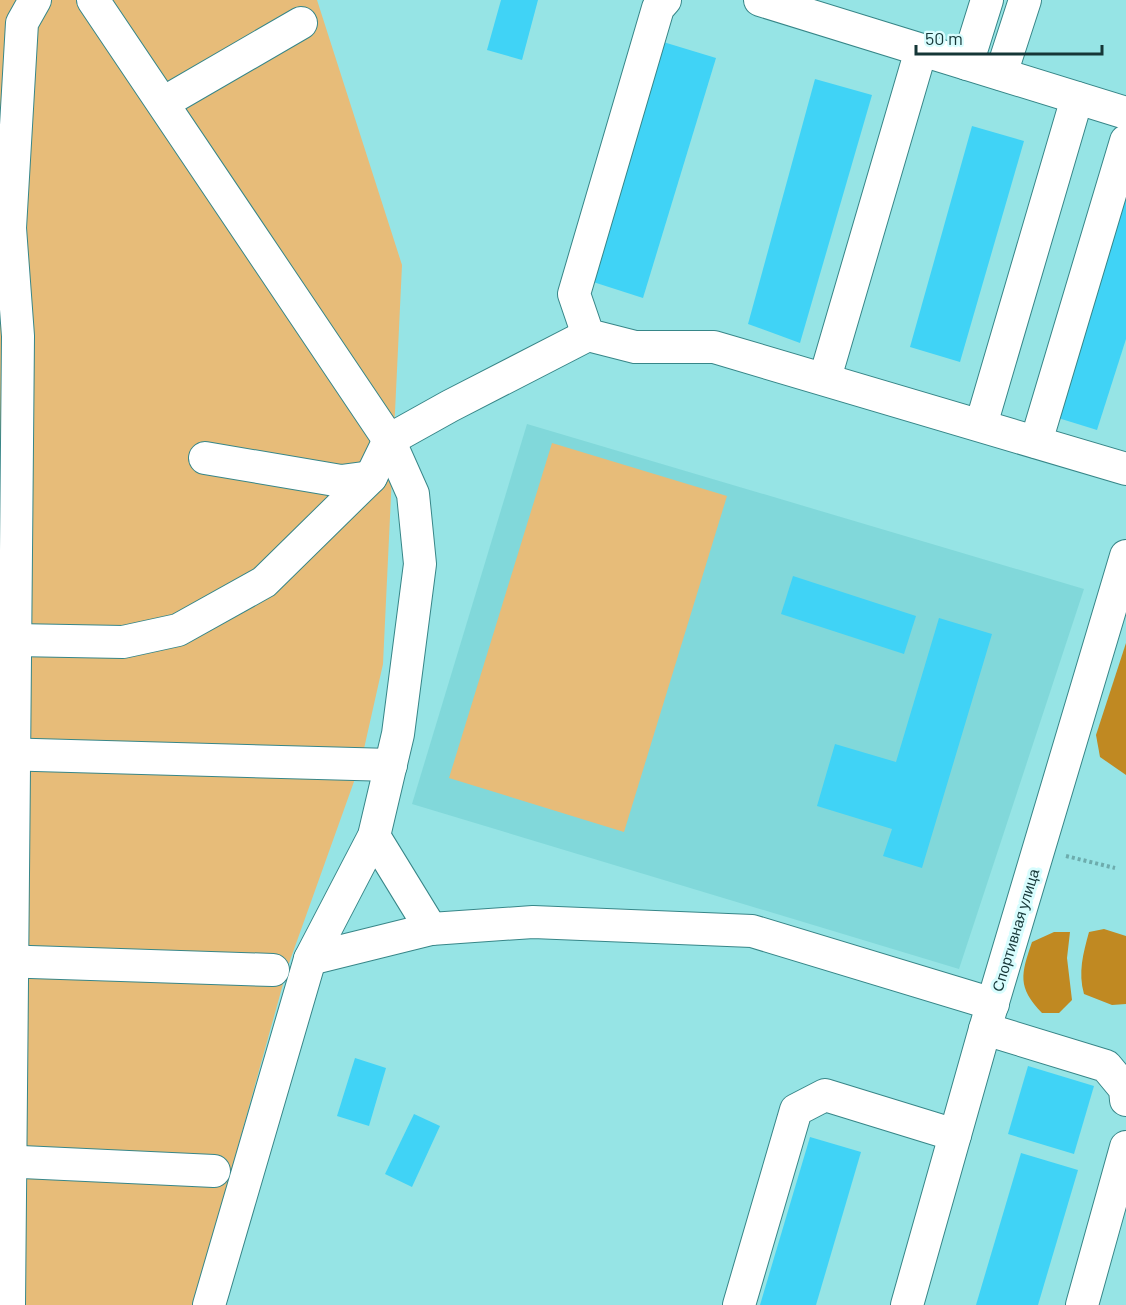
<svg xmlns="http://www.w3.org/2000/svg" width="1126" height="1305" viewBox="0 0 1126 1305" font-family="Barlow,sans-serif">
  <style>
    .built { fill: #81d8da }
    .green { fill: #e7bc79 }
    .forest { fill: #c08922 }
    .building { fill: #40d3f6 }
    .lines { fill: none; stroke-linecap: round; stroke-linejoin: round }
    .minor-casing { stroke: #378688; stroke-width: 34 }
    .path { stroke: #6dacad; stroke-width: 4; stroke-dasharray: 3 3; stroke-linecap: butt }
    .minor { stroke: #fff; stroke-width: 32 }
    .labels { text-anchor: middle; dominant-baseline: central; stroke-width: 6; stroke-linejoin: round; paint-order: stroke }
    .street-label { font-size: 15px; fill: #153637; stroke: #d8fdfe }
  </style>
  <rect width="100%" height="100%" fill="#96e4e5"/>
  <!-- built -->
  <polygon class="built" points="527,424 1084,589 959,969 412,804"/>
  <!-- green -->
  <g class="green">
    <polygon points="0,0 317,0 402,265 383,664 361,762 288,966 194,1305 0,1305"/>
    <polygon points="552,443 727,496 624,832 449,778"/>
  </g>
  <!-- forest -->
  <g class="forest">
    <polygon points="1126,643 1126,775 1100,757 1096,735"/>
    <path d="M 1104,929 L 1126,936 L 1126,1004 L 1112,1005 L 1084,994 C 1078,972 1083,954 1089,932 Z"/>
    <path d="M 1054,932 L 1070,932 L 1067,958 L 1072,1000 L 1059,1013 L 1042,1013 C 1017,987 1021,974 1032,942 Z"/>
  </g>
  <!-- building -->
  <g class="building">
    <polygon points="501,0 538,0 522,60 487,50"/>
    <polygon points="660,41 716,58 643,298 587,280"/>
    <polygon points="815,79 872,95 800,343 748,324"/>
    <polygon points="972,126 1024,141 960,362 910,347"/>
    <polygon points="1126,193 1126,339 1097,430 1055,417"/>
    <polygon points="793,576 916,616 904,654 781,614"/>
    <polygon points="939,618 992,634 922,868 883,856 892,829 817,806 835,744 896,762"/>
    <polygon points="355,1058 386,1068 369,1126 337,1116"/>
    <polygon points="1028,1066 1094,1086 1074,1154 1008,1134"/>
    <polygon points="414,1114 440,1126 412,1187 385,1174"/>
    <polygon points="810,1137 861,1152 816,1305 760,1305"/>
    <polygon points="1021,1153 1078,1170 1038,1305 976,1305"/>
  </g>
  <g class="lines">
    <!-- minor casing -->
    <g class="minor-casing">
      <g id="minor">
        <polyline points="93,0 389,440 413,494 420,564 398,734 374,836 310,959 209,1305"/>
        <polyline points="665,0 658,8 574,294 588,335 635,347 714,347 1126,469"/>
        <polyline points="760,0 1126,113"/>
        <polyline points="967,64 987,0"/>
        <polyline points="1001,74 1025,0"/>
        <polyline points="163,103 301,23"/>
        <polyline points="825,378 921,50"/>
        <polyline points="981,425 1077,98"/>
        <polyline points="1036,442 1126,141"/>
        <polyline points="205,458 341,481 371,477"/>
        <polyline points="15,640 123,642 178,630 264,582 371,477 389,440 450,406 588,335"/>
        <polyline points="0,754 391,765"/>
        <polyline points="374,836 431,929"/>
        <polyline points="310,959 431,929 533,922 752,931 993,1004"/>
        <polyline points="0,961 273,970"/>
        <polyline points="985,1029 1106,1066 1125,1089 1126,1100"/>
        <polyline points="0,1161 214,1171"/>
        <polyline points="9,1305 18,336 10,228 22,23 35,0"/>
        <polyline points="739,1305 796,1110 825,1095 955,1135"/>
        <polyline points="907,1305 985,1029 1126,556"/>
        <polyline points="1082,1305 1126,1147"/>
      </g>
    </g>
    <!-- path -->
    <polyline class="path" points="1066,856 1115,868"/>
    <!-- minor -->
    <use href="#minor" class="minor"/>
  </g>
  <g class="labels">
    <!-- street labels -->
    <g class="street-label">
      <text transform="translate(1015 930) rotate(-73)">Спортивная улица</text>
    </g>
  </g>
  <!-- scale -->
  <path d="M916 45v9h186v-9" fill="none" stroke="#153637" stroke-width="3"/>
  <text x="925" y="45" font-size="18" fill="#153637" stroke="#d8fdfe" stroke-width="4.5" paint-order="stroke">50 m</text>
</svg>
